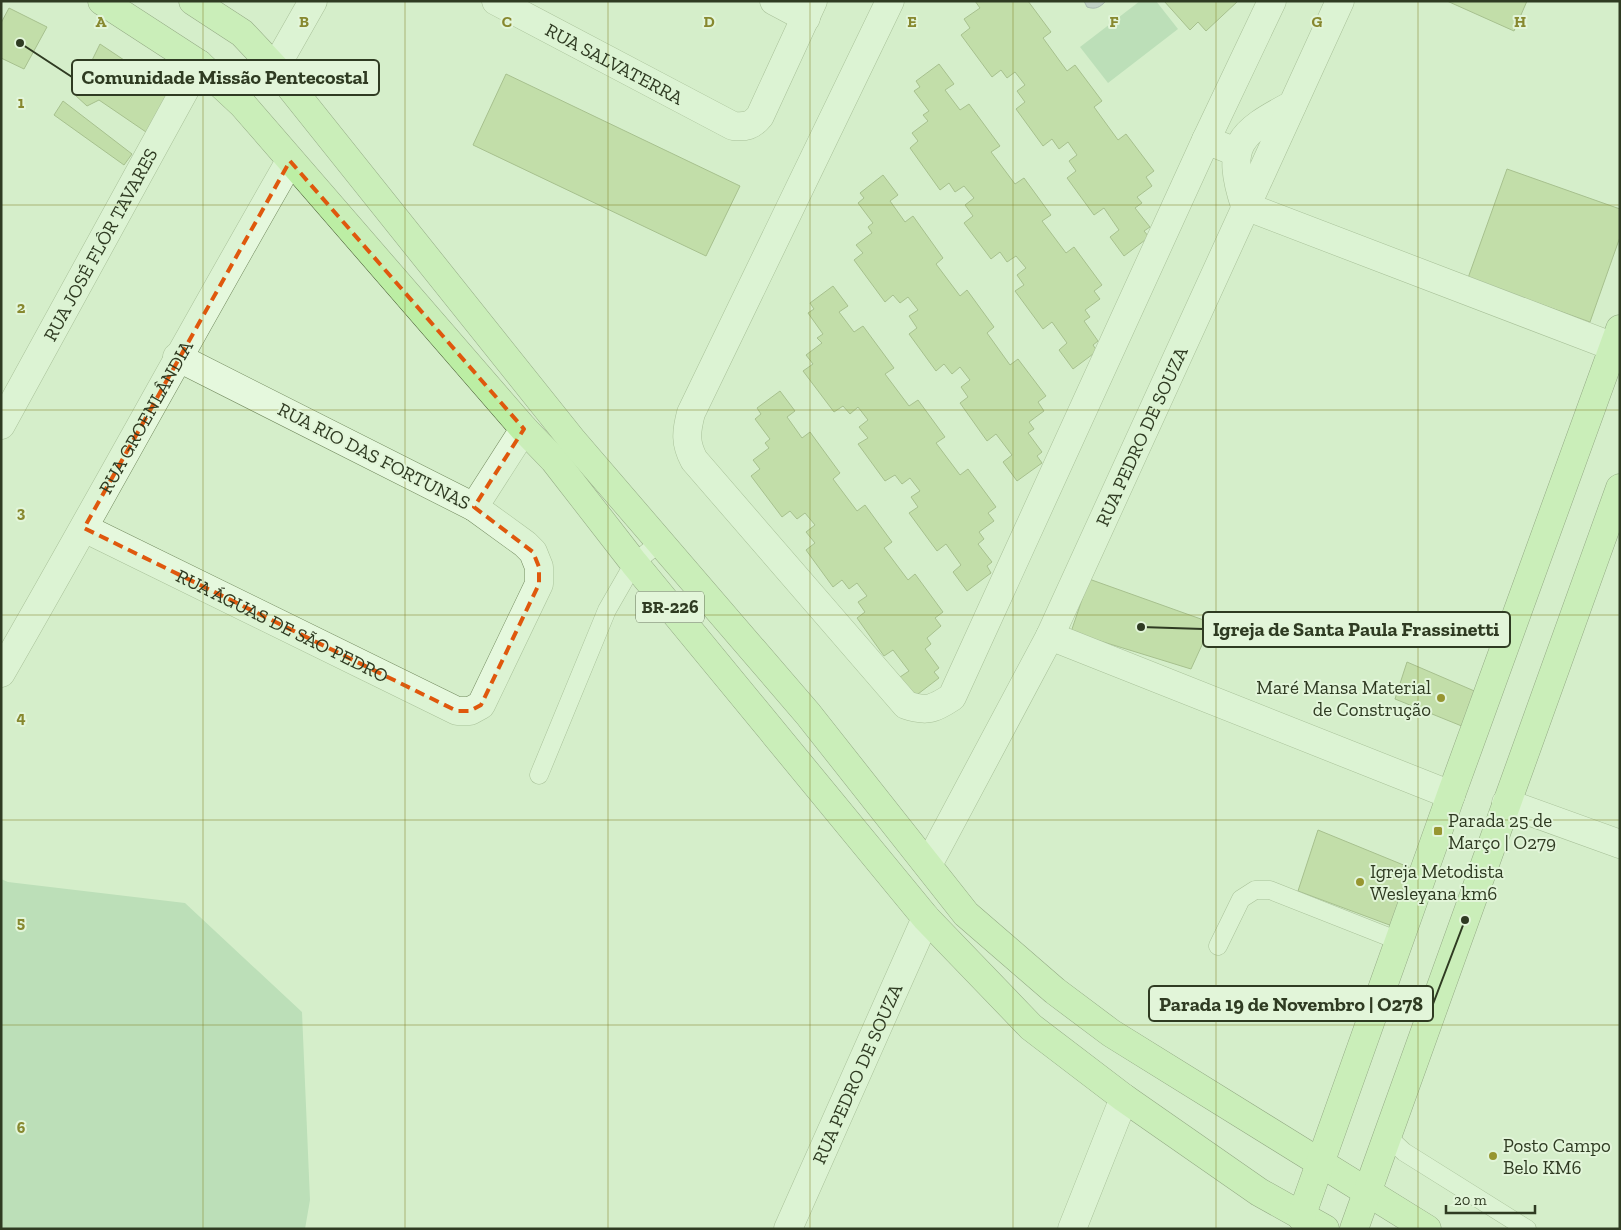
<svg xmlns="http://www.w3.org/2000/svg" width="1621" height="1230" viewBox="0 0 1621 1230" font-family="'Zilla Slab',serif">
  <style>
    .green { fill: #9ecca3 }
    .water { fill: #aab1c2; stroke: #717991 }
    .building { fill: #acca81; stroke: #6e8845 }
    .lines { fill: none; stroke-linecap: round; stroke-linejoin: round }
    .service-casing { stroke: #738a5f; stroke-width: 19 }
    .minor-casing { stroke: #738a5f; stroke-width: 29 }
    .primary-casing { stroke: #475832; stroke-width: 29 }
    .service { stroke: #e5f8dd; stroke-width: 18 }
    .minor { stroke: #e5f8dd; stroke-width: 28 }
    .primary { stroke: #bceea4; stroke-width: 28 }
    .marked { fill: none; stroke: #df580d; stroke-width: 4; stroke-dasharray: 10 6; stroke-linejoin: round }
    .grid { fill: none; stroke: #87882f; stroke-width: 1; stroke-opacity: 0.55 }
    .poi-dot { fill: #979631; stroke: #e2f5d9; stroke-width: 2 }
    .labels { text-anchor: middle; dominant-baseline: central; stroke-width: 4; stroke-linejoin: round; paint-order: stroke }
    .shield { fill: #e2f5d9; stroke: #657359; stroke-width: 1 }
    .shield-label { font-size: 18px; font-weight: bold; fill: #2f3b22 }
    .street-label { font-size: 19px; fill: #2f3b22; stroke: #e2f5d9 }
    .poi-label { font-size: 19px; fill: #2f3b22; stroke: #e2f5d9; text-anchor: start }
    .grid-label { font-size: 16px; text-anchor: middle; font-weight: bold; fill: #87882f; stroke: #e2f5d9; stroke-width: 4; stroke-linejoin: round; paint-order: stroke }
    .leader { fill: none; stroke: #2f3b22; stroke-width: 2 }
    .callout-dot { fill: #2f3b22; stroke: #e2f5d9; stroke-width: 2 }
    .callout { fill: #e2f5d9; stroke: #2f3b22; stroke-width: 2 }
    .callout-label { font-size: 20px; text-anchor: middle; font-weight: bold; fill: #2f3b22 }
  </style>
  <rect width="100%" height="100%" fill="#d5eeca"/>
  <!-- green -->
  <g class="green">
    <polygon points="1140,1 1156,1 1178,29 1108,83 1080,47"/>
    <polygon points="1,879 8,882 185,903 302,1012 310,1200 305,1229 1,1229"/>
  </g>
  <!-- water -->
  <path class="water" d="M 1084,1 L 1106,1 C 1100,7 1096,10 1087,7 Z"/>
  <!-- building -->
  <g class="building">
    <polygon points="1028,1 1051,32 1043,38 1067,71 1075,65 1102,101 1094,107 1118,140 1126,134 1154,171 1146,177 1152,186 1137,197 1142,203 1135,208 1150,227 1144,231 1149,237 1124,256 1110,237 1119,230 1104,208 1094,215 1067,178 1076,171 1069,161 1077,155 1068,142 1059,149 1052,139 1043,146 1016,109 1025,102 1017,91 1025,85 1015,72 1007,78 1001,70 992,77 961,35 970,28 964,19 980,8 975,1"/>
    <polygon points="1164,1 1238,1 1206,31 1198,22 1190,30"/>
    <polygon points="1447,1 1527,1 1514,31"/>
    <polygon points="9,8 47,27 24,69 1,58 1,23"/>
    <polygon points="100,44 127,62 118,77 148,91 169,93 146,132 99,100 87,106 75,95"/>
    <polygon points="939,64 954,84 945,90 960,110 969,104 1000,146 991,152 1015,184 1024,178 1051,215 1042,221 1066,253 1074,247 1102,285 1094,291 1100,299 1085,310 1090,317 1084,321 1098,341 1093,345 1097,351 1073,369 1059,350 1067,343 1052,322 1043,329 1015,291 1024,285 1017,275 1026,268 1016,256 1007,262 1000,252 991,259 964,223 973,216 965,205 974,198 964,186 955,192 949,183 940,190 910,148 918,141 912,133 928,121 923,115 929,111 914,91 920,87 916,81"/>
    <polygon points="506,74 740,186 706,256 473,145"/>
    <polygon points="63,101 132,154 124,165 54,115"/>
    <polygon points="1507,169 1620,209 1620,237 1590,322 1468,278"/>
    <polygon points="883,175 898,195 890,201 905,222 913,216 943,258 936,264 960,296 967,290 994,327 987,333 1010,365 1018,359 1046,396 1038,402 1044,411 1029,422 1034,429 1028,433 1042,452 1037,456 1042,463 1017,481 1003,462 1012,455 996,434 987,441 960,403 968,397 961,387 970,380 960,367 952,374 944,364 936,371 909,334 917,328 909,316 918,310 908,297 900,303 893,295 885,302 854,260 863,253 856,245 872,233 868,227 873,223 858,203 864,198 860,193"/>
    <polygon points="833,286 848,306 839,312 854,332 863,326 894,368 885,374 909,406 918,400 945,437 936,443 960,475 968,469 996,507 988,513 994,521 979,532 984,539 978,544 992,562 987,566 991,573 967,591 953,572 961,565 946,544 937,551 909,513 918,507 911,497 920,491 910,478 902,484 895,475 885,481 858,444 868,438 859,427 868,420 858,407 850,414 843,406 834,412 803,371 813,364 806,355 822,343 817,338 823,334 808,313 814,309 810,303"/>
    <polygon points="780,391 795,411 787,417 802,438 810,432 840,473 833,479 857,511 865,505 892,542 884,548 908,580 915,574 943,612 935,618 941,626 927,638 931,644 925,649 939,668 934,672 939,678 914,697 900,677 909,671 893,650 884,656 857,618 865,612 858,602 867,596 857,583 849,589 842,580 833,587 806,550 815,543 806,532 815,525 805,513 797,519 790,511 782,517 751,476 760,469 753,460 769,448 765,443 770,439 755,419 761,414 757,408"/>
    <polygon points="1089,579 1212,623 1191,669 1071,632"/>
    <polygon points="1407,662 1486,696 1474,731 1395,699"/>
    <polygon points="1318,830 1423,873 1403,930 1298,891"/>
  </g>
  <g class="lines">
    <!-- service casing -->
    <g class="service-casing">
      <g id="service">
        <polyline points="539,775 607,610 634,563 659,543"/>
        <polyline points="1218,946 1241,899 1255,890 1270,890 1399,941"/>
        <polyline points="1388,1137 1404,1152 1527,1229"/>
      </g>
    </g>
    <!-- minor casing -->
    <g class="minor-casing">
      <g id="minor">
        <path id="s1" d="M 496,1 L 733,126 C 746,127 752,126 760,116 L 813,1"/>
        <polyline points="774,1 806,18"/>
        <path d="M 890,1 L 691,413 C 686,432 685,443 694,460 L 906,705 C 927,712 934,709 952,697 L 1206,140 L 1236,152"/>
        <polyline points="275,68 313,1"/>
        <path d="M 1292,105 C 1239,133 1225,145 1245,206 L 1614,347"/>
        <polyline points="1206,140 1272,1"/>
        <path id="s2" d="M 1,425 L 199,64"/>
        <polyline points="474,507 524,429"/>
        <path id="s3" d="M 84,528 L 457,711 L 470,711 L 481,705 L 539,584 L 539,567 L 533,552 L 525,544 L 474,507 L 177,357"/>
        <polyline points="1050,636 1451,795"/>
        <path id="s4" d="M 1,673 C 99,503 192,331 290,161"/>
        <polyline points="1506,803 1620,844"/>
        <path id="s5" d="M 928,865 L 1050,636 L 1340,1"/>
        <path id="s6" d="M 788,1229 L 926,918"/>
        <polyline points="1072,1229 1124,1098"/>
      </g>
    </g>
    <!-- primary casing -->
    <g class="primary-casing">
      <g id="primary">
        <polyline points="102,1 199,64 243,105 524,429 554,460 634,563 926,918 1031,1027 1124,1098 1259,1192 1325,1229"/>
        <polyline points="193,1 242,33 275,68 573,441 808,714 966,914 1055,991 1111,1033 1427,1229"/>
        <polyline points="1301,1217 1451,795 1620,329"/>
        <polyline points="1354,1229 1620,488"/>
      </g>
    </g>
    <!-- service -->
    <use href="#service" class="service"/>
    <!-- minor -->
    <use href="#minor" class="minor"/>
    <!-- primary -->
    <use href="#primary" class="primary"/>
  </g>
  <!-- marked area -->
  <path d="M0 0H1621V1230H0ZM 290,161 L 524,429 L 474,507 L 533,552 L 539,567 L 539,584 L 481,705 L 470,711 L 457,711 L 84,528 Z" fill="#d5eeca" fill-opacity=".55" fill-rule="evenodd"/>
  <path class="marked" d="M 290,161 L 524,429 L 474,507 L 533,552 L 539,567 L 539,584 L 481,705 L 470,711 L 457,711 L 84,528 Z"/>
  <!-- grid -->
  <path class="grid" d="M 203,1 L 203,1229M 405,1 L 405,1229M 608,1 L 608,1229M 810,1 L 810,1229M 1013,1 L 1013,1229M 1216,1 L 1216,1229M 1418,1 L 1418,1229M 1,205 L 1620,205M 1,410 L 1620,410M 1,615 L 1620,615M 1,820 L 1620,820M 1,1025 L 1620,1025"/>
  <!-- markers -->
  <g class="poi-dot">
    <circle cx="1441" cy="698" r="5"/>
    <rect x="1433" y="826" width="10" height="10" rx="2.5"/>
    <circle cx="1360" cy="882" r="5"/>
    <circle cx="1493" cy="1156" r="5"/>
  </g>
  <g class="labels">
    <!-- shield labels -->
    <rect class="shield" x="636" y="591.5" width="68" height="31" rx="4"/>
    <g class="shield-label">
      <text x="670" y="607">BR-226</text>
    </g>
    <!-- street labels -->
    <g class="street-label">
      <text stroke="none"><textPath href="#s1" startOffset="134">RUA SALVATERRA</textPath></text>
      <text stroke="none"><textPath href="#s2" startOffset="206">RUA JOSÉ FLÔR TAVARES</textPath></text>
      <text stroke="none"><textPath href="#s4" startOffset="294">RUA GROENLÂNDIA</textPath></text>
      <text stroke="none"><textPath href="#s5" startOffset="479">RUA PEDRO DE SOUZA</textPath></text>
      <text transform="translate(374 456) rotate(27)">RUA RIO DAS FORTUNAS</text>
      <text stroke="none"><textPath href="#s3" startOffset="221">RUA ÁGUAS DE SÃO PEDRO</textPath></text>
      <text stroke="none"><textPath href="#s6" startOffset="170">RUA PEDRO DE SOUZA</textPath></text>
    </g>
    <!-- poi labels -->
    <g class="poi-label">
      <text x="1431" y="687" text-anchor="end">Maré Mansa Material<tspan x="1431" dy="22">de Construção</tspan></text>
      <text x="1448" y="820">Parada 25 de<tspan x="1448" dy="22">Março | O279</tspan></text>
      <text x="1370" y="871">Igreja Metodista<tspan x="1370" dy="22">Wesleyana km6</tspan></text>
      <text x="1503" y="1145">Posto Campo<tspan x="1503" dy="22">Belo KM6</tspan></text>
    </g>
  </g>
  <g class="grid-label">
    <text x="101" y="27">A</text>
    <text x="304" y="27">B</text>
    <text x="507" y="27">C</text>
    <text x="709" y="27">D</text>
    <text x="912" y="27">E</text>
    <text x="1114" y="27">F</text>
    <text x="1317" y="27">G</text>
    <text x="1520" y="27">H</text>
    <text x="21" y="108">1</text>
    <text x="21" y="313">2</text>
    <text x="21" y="518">3</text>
    <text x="21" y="723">4</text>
    <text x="21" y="928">5</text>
    <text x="21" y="1133">6</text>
  </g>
  <!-- callouts -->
  <path class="leader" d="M20 43L72 77M1141 627L1203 629M1465 920L1433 1004"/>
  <g class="callout-dot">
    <circle cx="20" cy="43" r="5"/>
    <circle cx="1141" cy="627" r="5"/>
    <circle cx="1465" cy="920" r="5"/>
  </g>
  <g class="callout">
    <rect x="72" y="60" width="307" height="35" rx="5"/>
    <rect x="1203" y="612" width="307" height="35" rx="5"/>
    <rect x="1149" y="986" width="284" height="35" rx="5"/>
  </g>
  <g class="callout-label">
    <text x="225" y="84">Comunidade Missão Pentecostal</text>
    <text x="1356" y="636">Igreja de Santa Paula Frassinetti</text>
    <text x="1291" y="1011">Parada 19 de Novembro | O278</text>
  </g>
  <!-- border -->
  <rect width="1621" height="1230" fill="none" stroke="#2f3b22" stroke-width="5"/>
  <!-- scale -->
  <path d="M1446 1205v8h89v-8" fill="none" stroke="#2f3b22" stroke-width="2.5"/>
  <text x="1454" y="1205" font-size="15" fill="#2f3b22" stroke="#e2f5d9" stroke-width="4" paint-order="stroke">20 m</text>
</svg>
